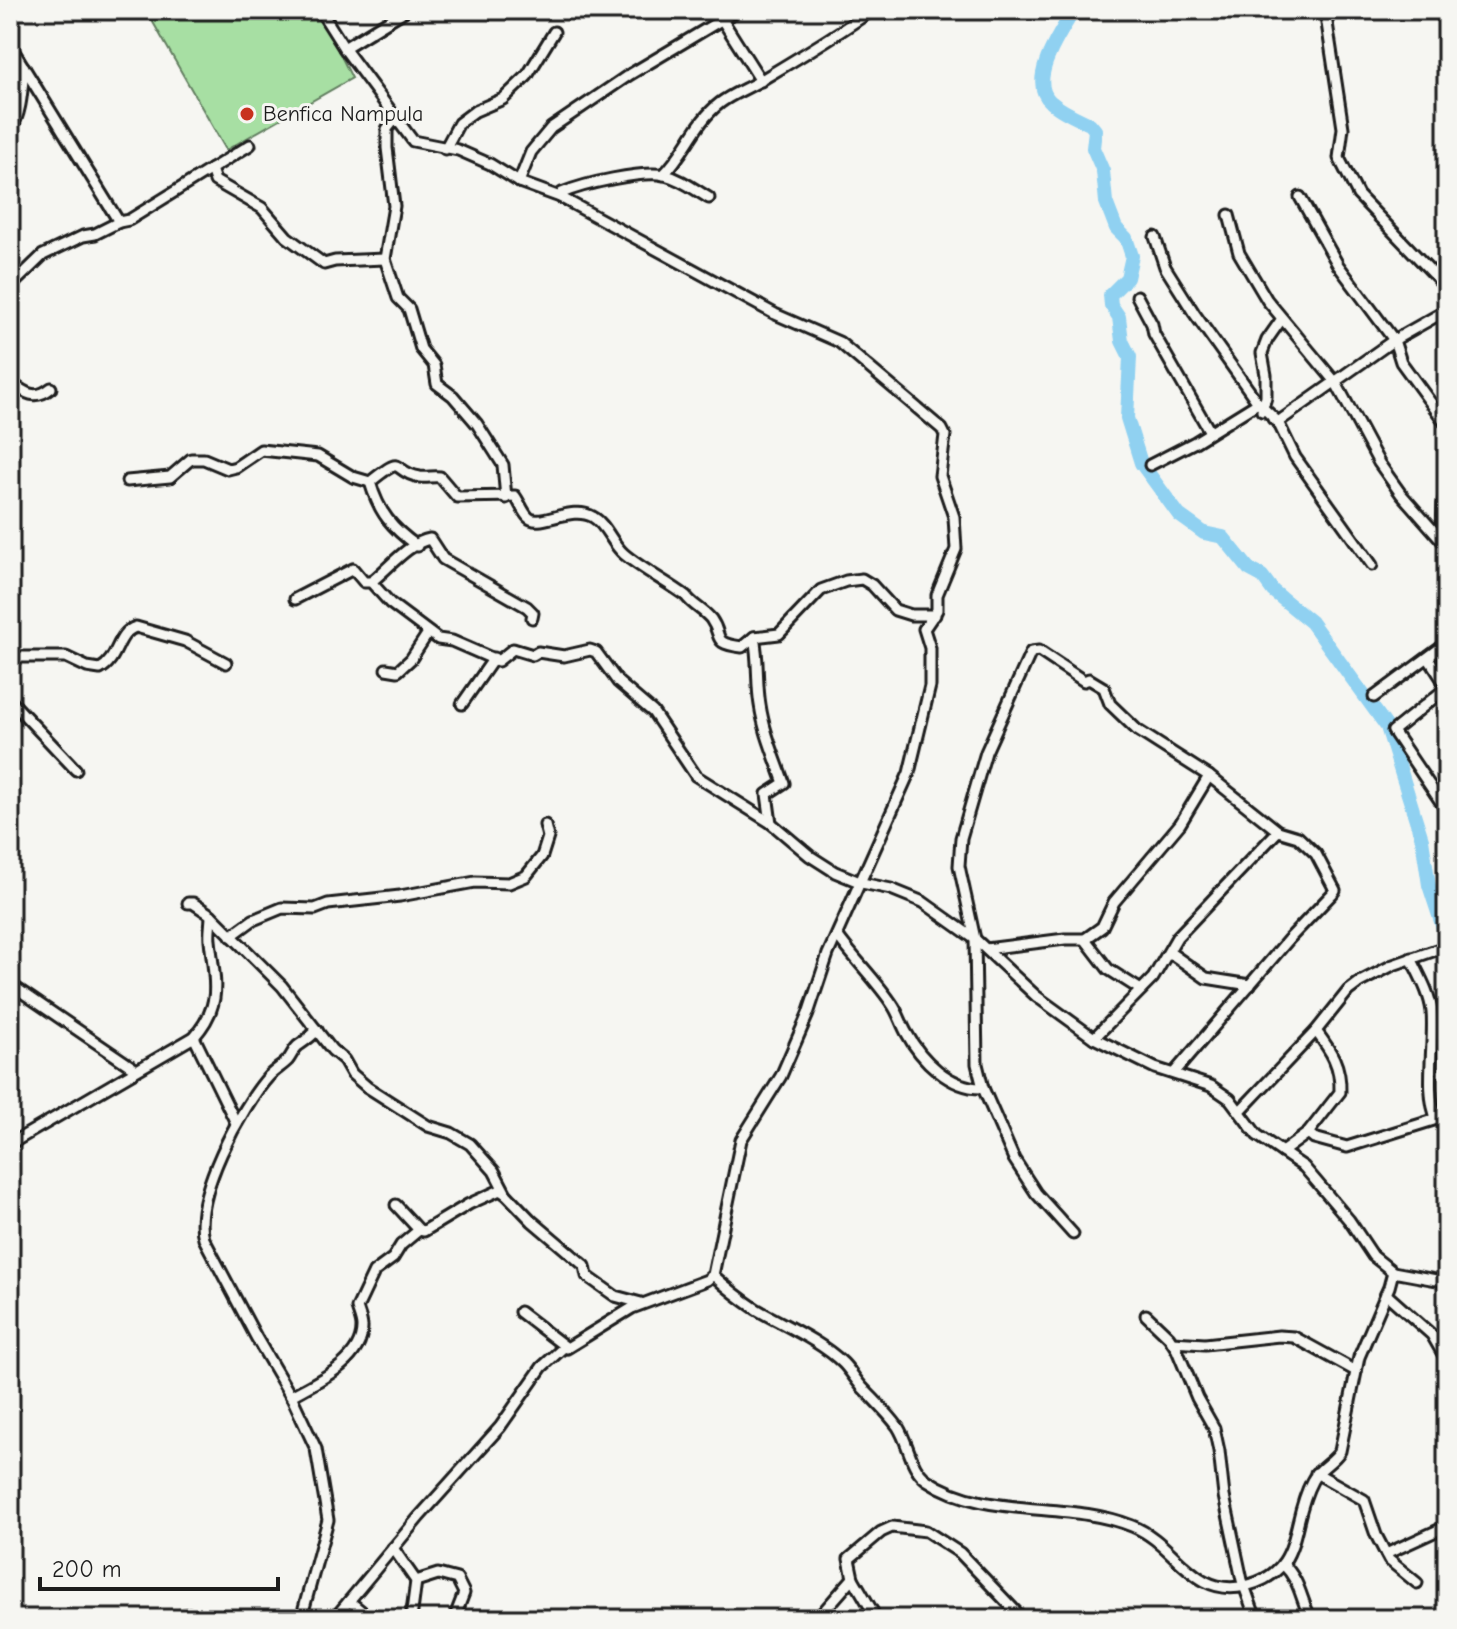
<svg xmlns="http://www.w3.org/2000/svg" width="1457" height="1629" viewBox="0 0 1457 1629" font-family="'Comic Neue',sans-serif">
  <style>
    .park { fill: #a7dfa3; stroke: #627e60; stroke-width: 2 }
    .lines { fill: none; stroke-linecap: round; stroke-linejoin: round }
    .river { stroke: #90d1f1; stroke-width: 14 }
    .minor-casing { stroke: #1c1c1c; stroke-width: 15 }
    .minor { stroke: #f6f6f2; stroke-width: 9 }
    .poi-dot { fill: #c8321e; stroke: #f6f6f2; stroke-width: 3 }
    .labels { text-anchor: middle; dominant-baseline: central; stroke-width: 6; stroke-linejoin: round; paint-order: stroke }
    .poi-label { font-size: 22px; fill: #1c1c1c; stroke: #f6f6f2; text-anchor: start }
  </style>
  <rect width="100%" height="100%" fill="#f6f6f2"/>
  <filter id="ink" filterUnits="userSpaceOnUse"><feTurbulence type="fractalNoise" baseFrequency=".0125" numOctaves="2"/><feDisplacementMap in="SourceGraphic" scale="16" xChannelSelector="R" yChannelSelector="G"/><feConvolveMatrix kernelMatrix="1 2 1 2 8 2 1 2 1" color-interpolation-filters="sRGB"/></filter>
  <g filter="url(#ink)">
    <!-- park -->
    <polygon class="park" points="146,10 318,10 352,78 226,150"/>
    <g class="lines">
      <!-- river -->
      <path class="river" d="M 1074,10 C 1061,32 1026,81 1051,102 C 1062,112 1077,118 1090,124 L 1095,130 L 1093,148 L 1103,171 L 1106,202 L 1116,228 L 1126,238 L 1132,256 L 1127,278 L 1110,295 L 1111,305 L 1119,317 L 1122,341 L 1130,357 L 1127,418 L 1141,463 L 1179,515 L 1204,533 L 1223,537 L 1249,569 L 1262,576 L 1273,591 L 1311,622 L 1387,727 L 1422,839 L 1429,885 L 1447,940"/>
      <!-- minor casing -->
      <g class="minor-casing">
        <g id="minor">
          <polyline points="320,10 344,48 413,141 458,150 490,164 519,182 560,197 775,314 839,342 942,429 945,435 940,476 954,517 956,549 937,595 937,610 924,629 930,648 930,686 909,773 828,954 808,1014 781,1076 741,1140 713,1275 707,1280 632,1308 567,1348 520,1312"/>
          <polyline points="716,10 761,81"/>
          <polyline points="1325,10 1343,128 1339,158 1358,195 1447,288"/>
          <polyline points="10,45 119,222"/>
          <polyline points="344,48 406,10"/>
          <polyline points="395,119 387,129 387,148 394,206 385,259 398,298 409,309 421,349 434,365 437,384 453,396 477,424 503,465 506,498"/>
          <path d="M 10,131 C 22,113 22,88 24,67"/>
          <polyline points="445,149 459,123 475,111 503,99 527,76 554,32"/>
          <polyline points="211,169 215,181 262,208 287,237 324,264 335,261 385,259"/>
          <path d="M 663,175 C 686,153 694,123 720,103 C 733,93 749,88 763,79 C 800,57 837,35 872,10"/>
          <polyline points="519,182 531,152 551,128 629,75 738,10"/>
          <path d="M 560,197 L 562,193 C 583,184 643,170 665,175 C 682,179 695,190 709,198"/>
          <polyline points="1300,197 1338,265 1394,340 1401,362 1447,425"/>
          <polyline points="1229,215 1239,253 1267,300 1336,383 1379,463 1401,494 1447,546"/>
          <polyline points="1155,237 1165,267 1194,313 1258,403 1278,422 1295,457 1372,565"/>
          <polyline points="10,287 43,255 83,236 95,234 119,222 129,220 250,145"/>
          <polyline points="1137,296 1152,324 1154,334 1210,432"/>
          <path d="M 10,382 C 25,393 35,401 51,388"/>
          <polyline points="1262,411 1266,397 1266,375 1262,353 1267,340 1281,320"/>
          <polyline points="1273,419 1278,422 1394,340 1447,310"/>
          <polyline points="1150,465 1195,442 1258,403"/>
          <path d="M 127,481 L 170,477 L 191,459 L 204,459 L 228,469 L 236,467 L 261,450 L 318,456 L 353,477 L 370,482 C 407,452 390,472 420,477 C 427,478 433,476 440,477 L 457,497 L 515,496 C 520,503 523,512 528,517 C 539,529 571,504 593,517 C 606,524 612,544 624,554 C 643,570 666,581 686,596 C 693,606 703,609 711,619 C 724,637 710,643 742,647 L 754,637 L 779,634 L 821,590 L 846,581 L 862,579 L 872,585 L 895,610 L 911,615 L 935,615"/>
          <path d="M 370,482 C 379,513 392,528 417,546"/>
          <polyline points="1442,539 1443,504 1447,485"/>
          <path d="M 371,582 C 389,568 408,543 430,539 L 443,559 L 527,607 L 533,613 L 532,618"/>
          <polyline points="295,599 353,569 364,582 371,582 390,603 438,639 452,641 498,661 513,649 533,655 538,652 564,656 590,650 596,652 618,682 653,712 696,776 771,823 810,856 835,872 862,883 891,889 923,902 975,939 1036,996 1094,1038 1155,1068 1211,1086 1230,1099 1257,1135 1304,1167 1349,1220 1373,1256 1393,1272 1447,1282"/>
          <path d="M 754,637 C 759,660 756,682 760,705 C 764,732 775,757 784,783 L 767,794 L 771,823"/>
          <path d="M 10,657 L 66,657 L 87,667 L 100,669 C 119,659 116,633 136,627 L 185,641 L 226,663"/>
          <polyline points="1429,659 1444,682 1445,689 1393,731 1447,811"/>
          <polyline points="386,669 398,671 411,659 428,633"/>
          <polyline points="1374,697 1447,643"/>
          <polyline points="10,700 76,770"/>
          <polyline points="462,704 494,658"/>
          <polyline points="188,903 193,903 211,915 282,986 332,1050 344,1060 352,1074 367,1087 428,1126 451,1133 470,1144 494,1171 506,1194 532,1221 585,1266 587,1276 615,1296 641,1303"/>
          <path d="M 837,935 C 854,959 876,980 892,1004 C 898,1012 901,1023 906,1032 C 921,1060 950,1089 983,1088"/>
          <polyline points="231,936 253,920 282,908 315,909 328,904 400,896 475,882 509,883 526,876 542,856 548,837 545,825"/>
          <polyline points="1085,939 1108,969 1141,990"/>
          <polyline points="986,949 1065,939 1085,939 1102,927 1114,902 1180,824 1209,776"/>
          <polyline points="1169,952 1206,978 1250,985"/>
          <path d="M 1411,958 C 1419,975 1430,993 1432,1012 C 1435,1043 1424,1093 1437,1119"/>
          <polyline points="10,984 135,1069"/>
          <polyline points="194,1037 236,1123"/>
          <polyline points="1094,1038 1153,978 1177,937 1278,831"/>
          <polyline points="1240,1111 1316,1031 1348,991 1360,982 1393,965 1436,950"/>
          <polyline points="1308,1133 1314,1138 1347,1147 1437,1119 1447,1121"/>
          <path d="M 10,1144 L 194,1037 C 224,1003 214,980 210,940 C 209,932 211,923 211,915"/>
          <path d="M 1282,1152 L 1308,1133 L 1340,1092 C 1341,1065 1331,1051 1316,1031"/>
          <polyline points="396,1205 419,1230 424,1231 469,1204 500,1190 506,1194"/>
          <polyline points="1073,1234 1036,1193 1014,1159 983,1088 977,1064 975,939 959,866 961,838 986,752 1031,652 1039,651 1084,681 1089,679 1104,688 1110,704 1137,730 1209,776 1278,831 1298,837 1316,854 1335,890 1332,894 1289,939 1174,1073"/>
          <path d="M 713,1275 C 726,1287 741,1299 756,1309 C 785,1326 819,1340 843,1363 C 850,1370 855,1379 862,1387 C 874,1400 888,1413 898,1427 C 909,1444 910,1468 927,1480 C 987,1520 1067,1500 1132,1526 C 1176,1543 1192,1598 1245,1586 C 1305,1572 1289,1523 1312,1481 C 1319,1467 1333,1463 1340,1451 L 1359,1357 L 1389,1287 L 1393,1272"/>
          <polyline points="1386,1294 1432,1335 1447,1361"/>
          <polyline points="1146,1315 1169,1337 1177,1350 1197,1398 1214,1428 1219,1451 1224,1496 1242,1580 1256,1619"/>
          <polyline points="1172,1342 1205,1344 1279,1336 1294,1337 1356,1371"/>
          <path d="M 291,1396 C 316,1382 363,1362 362,1327 C 362,1321 359,1314 357,1308 L 374,1272 L 393,1258 L 401,1245 L 419,1230"/>
          <polyline points="10,1420 10,1421"/>
          <polyline points="1316,1473 1364,1500 1376,1535 1389,1560 1417,1583"/>
          <polyline points="393,1548 416,1581 411,1619"/>
          <polyline points="1386,1554 1447,1526"/>
          <path d="M 1283,1564 C 1301,1582 1300,1598 1311,1619"/>
          <polyline points="416,1581 438,1574 457,1579 464,1593 454,1619"/>
          <polyline points="349,1601 371,1619"/>
          <polyline points="167,1619 189,1614 209,1619"/>
          <path d="M 301,1619 L 328,1520 L 316,1449 L 293,1400 L 256,1337 L 204,1239 C 192,1198 241,1107 269,1076 C 275,1070 282,1066 288,1060 C 292,1055 294,1048 299,1045 C 306,1040 311,1037 317,1030"/>
          <polyline points="334,1619 419,1517 500,1427 542,1367 564,1347"/>
          <polyline points="817,1619 853,1578"/>
          <polyline points="877,1619 853,1578 849,1559 881,1532 892,1527 926,1531 960,1553 1023,1619"/>
        </g>
      </g>
      <!-- minor -->
      <use href="#minor" class="minor"/>
    </g>
  </g>
  <!-- markers -->
  <circle class="poi-dot" cx="247" cy="114" r="8"/>
  <g class="labels">
    <!-- poi labels -->
    <g class="poi-label">
      <text x="263" y="114">Benfica Nampula</text>
    </g>
  </g>
  <!-- margin -->
  <rect width="1457" height="1629" fill="none" stroke="#f6f6f2" stroke-width="40"/>
  <rect x="20" y="20" width="1417" height="1589" fill="none" stroke="#1c1c1c" stroke-width="3" filter="url(#ink)"/>
  <!-- scale -->
  <path d="M40 1577v12h238v-12" fill="none" stroke="#1c1c1c" stroke-width="4"/>
  <text x="52" y="1577" font-size="24" fill="#1c1c1c" stroke="#f6f6f2" stroke-width="6" paint-order="stroke">200 m</text>
</svg>
